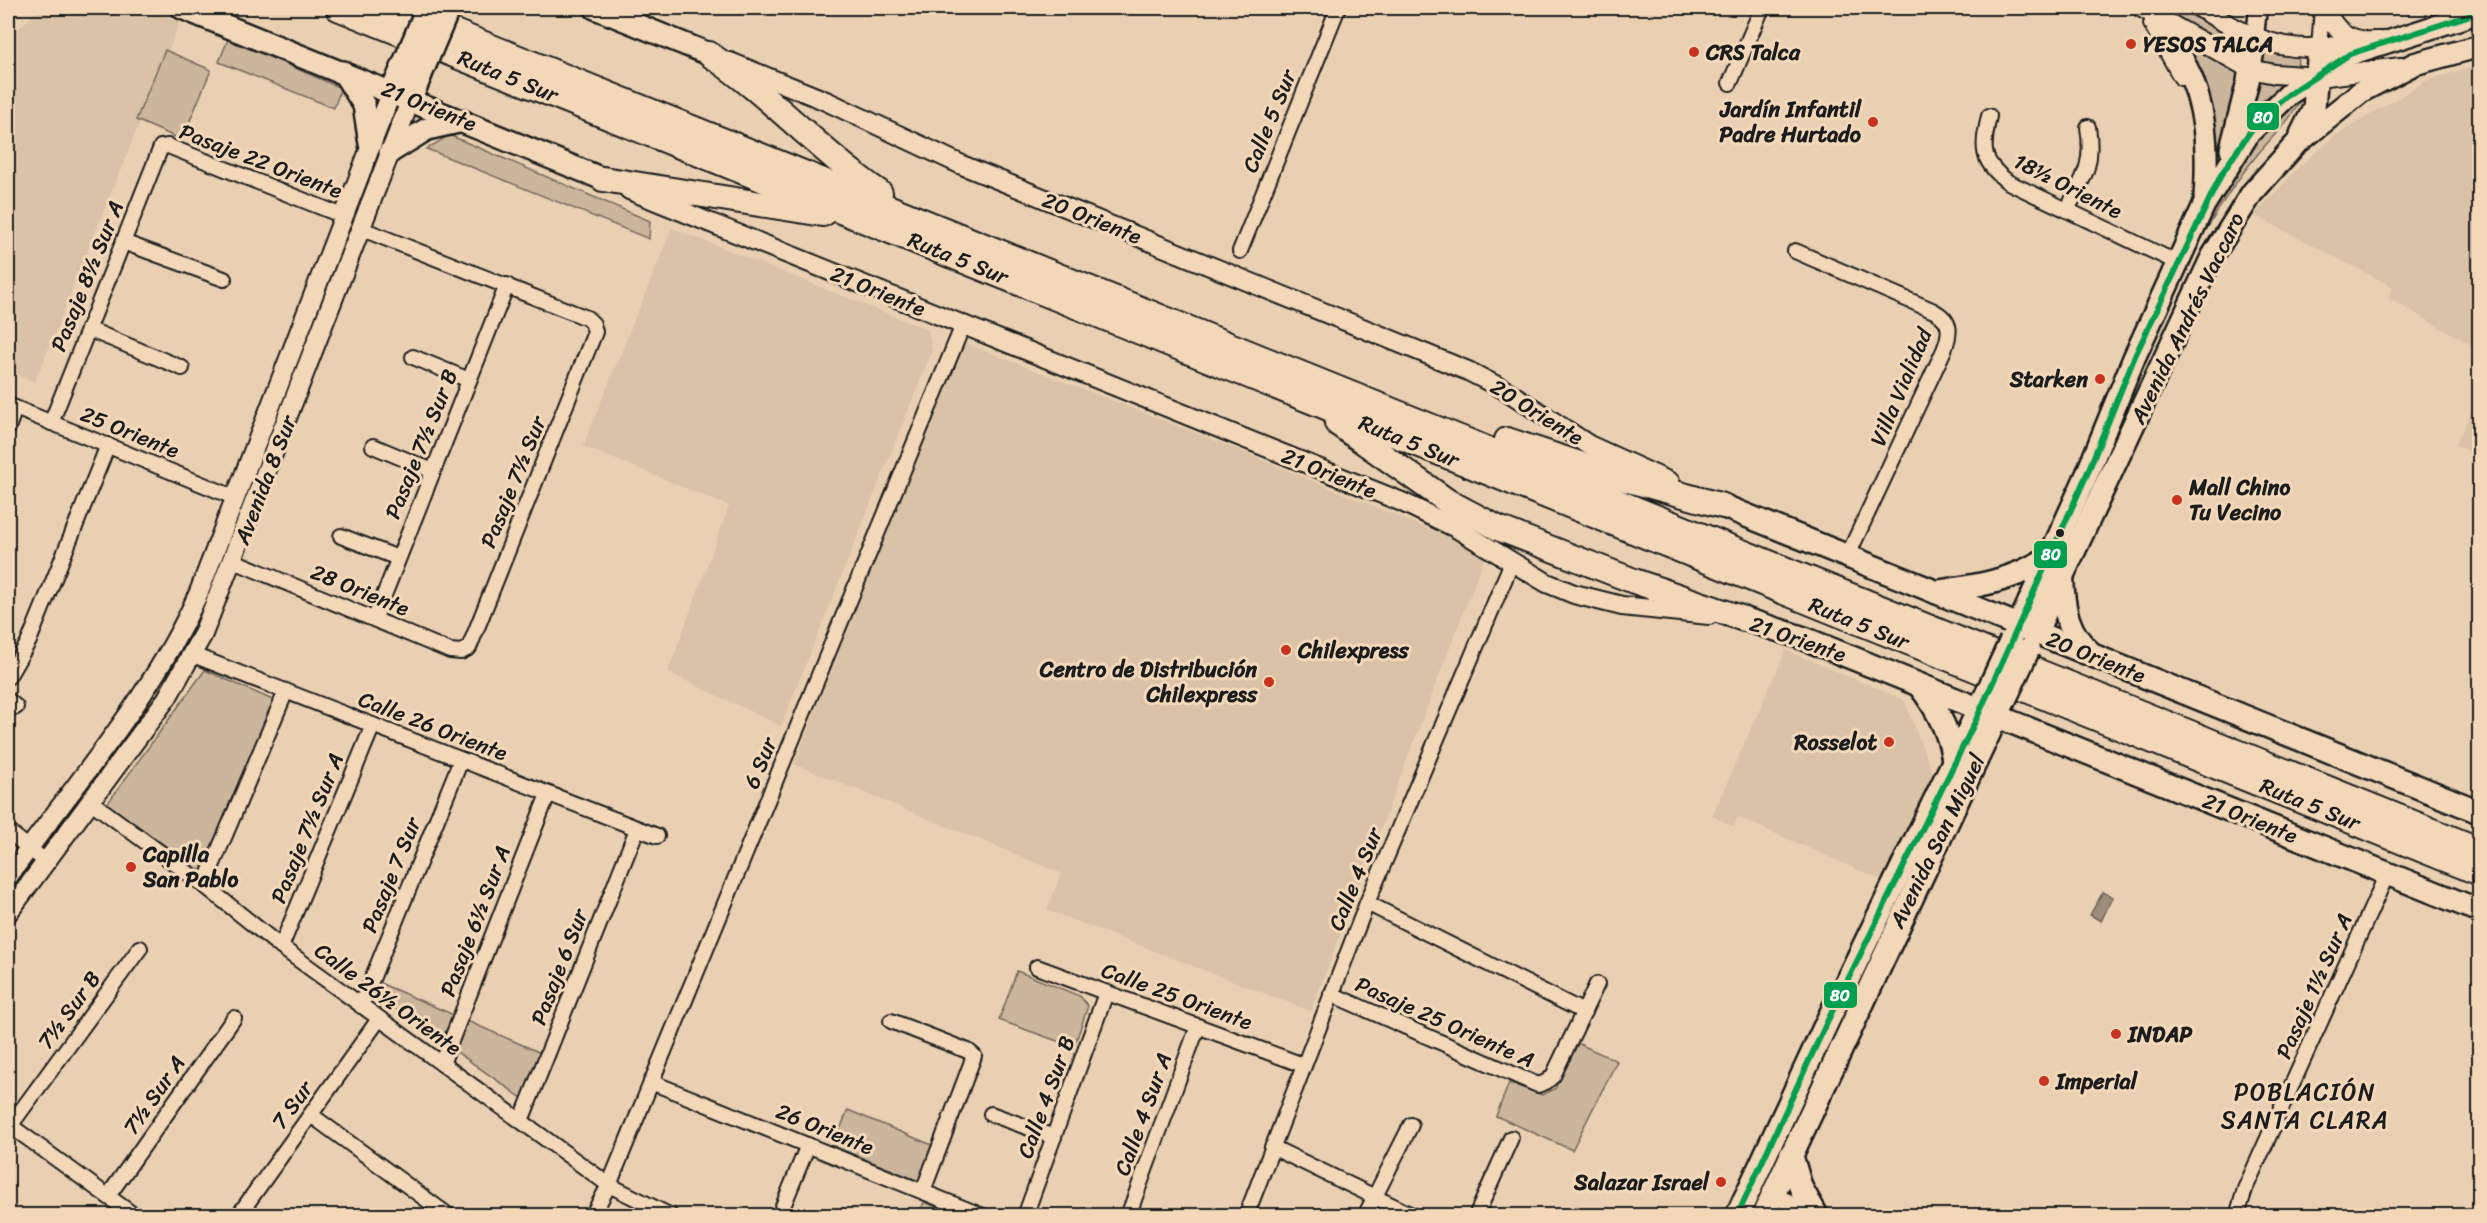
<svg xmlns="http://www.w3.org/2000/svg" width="2487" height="1223" viewBox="0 0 2487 1223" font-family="Sriracha,sans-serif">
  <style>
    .built { fill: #d9c2a7 }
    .green { fill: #cbb59d; stroke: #74685c; stroke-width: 1.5 }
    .water { fill: #9e8d7b; stroke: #6a6055; stroke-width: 1.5 }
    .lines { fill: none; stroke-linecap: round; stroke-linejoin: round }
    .minor-casing { stroke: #1c1c1c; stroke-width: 18 }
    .tertiary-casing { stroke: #1c1c1c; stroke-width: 21 }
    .secondary-casing { stroke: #1c1c1c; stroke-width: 22 }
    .primary-casing { stroke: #1c1c1c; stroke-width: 26 }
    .trunk-casing { stroke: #1c1c1c; stroke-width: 27 }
    .motorway-casing { stroke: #1c1c1c; stroke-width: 28 }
    .minor { stroke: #f2d7b9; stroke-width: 14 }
    .tertiary { stroke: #f2d7b9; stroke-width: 16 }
    .secondary { stroke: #f2d7b9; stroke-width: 18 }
    .primary { stroke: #f2d7b9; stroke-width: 21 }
    .trunk { stroke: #f2d7b9; stroke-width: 22 }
    .motorway { stroke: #f2d7b9; stroke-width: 24 }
    .primary-bridge-casing { stroke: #1c1c1c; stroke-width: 26; stroke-linecap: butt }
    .trunk-bridge-casing { stroke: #1c1c1c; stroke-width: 27; stroke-linecap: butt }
    .primary-bridge { stroke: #f2d7b9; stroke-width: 21 }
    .trunk-bridge { stroke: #f2d7b9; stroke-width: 22 }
    .bus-1-casing { stroke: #f2d7b9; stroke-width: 10 }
    .bus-1 { stroke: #019f4e; stroke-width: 6 }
    .poi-dot { fill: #c8321e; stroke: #f2d7b9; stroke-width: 2 }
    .bus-dot { fill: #1c1c1c; stroke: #f2d7b9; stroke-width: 2 }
    .labels { text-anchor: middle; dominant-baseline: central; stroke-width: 6; stroke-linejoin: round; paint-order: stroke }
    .poi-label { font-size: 22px; font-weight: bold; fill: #1c1c1c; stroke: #f2d7b9; text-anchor: start }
    .street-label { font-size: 22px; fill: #1c1c1c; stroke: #f2d7b9 }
    .neighbourhood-label { font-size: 24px; letter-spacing: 1.5px; fill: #1c1c1c; stroke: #f2d7b9 }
    .line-badge { stroke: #f2d7b9; stroke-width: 2 }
    .badge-label { font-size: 16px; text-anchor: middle; font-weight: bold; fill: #fff }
  </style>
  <rect width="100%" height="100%" fill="#e9d0b3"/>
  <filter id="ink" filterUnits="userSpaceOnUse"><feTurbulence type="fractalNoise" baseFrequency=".0167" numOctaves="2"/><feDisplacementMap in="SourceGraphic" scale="12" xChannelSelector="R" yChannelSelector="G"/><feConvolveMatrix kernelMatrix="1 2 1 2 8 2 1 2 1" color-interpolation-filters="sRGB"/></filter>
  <g filter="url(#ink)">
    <!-- built -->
    <g class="built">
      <polygon points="40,8 141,8 180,22 35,382 8,371 8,39"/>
      <polygon points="2479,65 2480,65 2479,349 2388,298 2393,287 2254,215 2299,167 2335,136 2428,80"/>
      <polygon points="672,228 928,330 932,351 781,726 668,672 729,506 583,446"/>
      <polygon points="962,342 1234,448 1486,553 1311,1011 1047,910 1061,873 794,764"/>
      <polygon points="2479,397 2480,456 2479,456 2455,445"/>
      <polygon points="1786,650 1904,700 1933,774 1884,881 1738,817 1733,826 1712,816"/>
    </g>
    <!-- green -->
    <g class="green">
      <path d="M 2162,8 C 2188,8 2207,26 2230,38 C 2249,48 2275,57 2298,56 L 2297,72 L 2225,132 L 2212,161 Z"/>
      <polygon points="228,39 341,88 334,108 219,62"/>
      <polygon points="165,50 211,70 182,140 136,120"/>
      <path d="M 2305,91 C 2294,118 2275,133 2257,155 C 2238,178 2222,202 2207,229 L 2203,226 L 2247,147 Z"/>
      <polygon points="449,135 650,221 649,239 427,149"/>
      <polygon points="205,670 275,701 202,872 107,804"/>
      <polygon points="1017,971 1080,996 1088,1006 1074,1047 999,1020"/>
      <polygon points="380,983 541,1053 529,1094 522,1098 386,1002 380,992"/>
      <polygon points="1577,1043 1617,1061 1572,1150 1496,1116 1509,1083 1542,1095 1555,1089"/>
      <polygon points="848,1110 932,1145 919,1181 833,1146"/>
      <polygon points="924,1202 957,1215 919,1215"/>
    </g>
    <!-- water -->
    <polygon class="water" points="2103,892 2113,897 2101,921 2090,915"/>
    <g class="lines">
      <!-- minor casing -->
      <g class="minor-casing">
        <g id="minor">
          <polyline points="2151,24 2181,78"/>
          <polyline points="2319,48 2322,8"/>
          <polyline points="1730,83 1762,8"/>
          <path d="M 1989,116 C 1982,148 1980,161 2008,182 L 2178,263"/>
          <path d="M 2067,210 C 2084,177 2094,164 2088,127"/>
          <polyline points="123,242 224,279"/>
          <polyline points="1240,251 1338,8"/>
          <path d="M 1795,251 L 1934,311 C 1952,321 1951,332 1944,350 L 1847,557"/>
          <polyline points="88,329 182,368"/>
          <polyline points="413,357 469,380"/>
          <polyline points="8,405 236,498"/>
          <polyline points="51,423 161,147 168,146 343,216"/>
          <polyline points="8,428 15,408"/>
          <polyline points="373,446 433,471"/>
          <polyline points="341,536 398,558"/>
          <polyline points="234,561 450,651 461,652 469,648 595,332 593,324 587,318 362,229"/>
          <polyline points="375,618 507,285"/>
          <polyline points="193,655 657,836"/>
          <polyline points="8,677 29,641 108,445"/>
          <polyline points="8,700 16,707"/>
          <polyline points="90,801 204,885 281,947 609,1185 671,1216"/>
          <polyline points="8,831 45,861"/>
          <polyline points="204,885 286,691"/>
          <polyline points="1367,903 1584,1012"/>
          <polyline points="281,947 373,725"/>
          <polyline points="1037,967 1303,1065"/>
          <polyline points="1331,994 1538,1085 1546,1082 1553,1076 1597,984"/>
          <polyline points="361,1006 461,760"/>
          <polyline points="891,1021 968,1051 974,1056 923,1191"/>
          <polyline points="442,1064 548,794"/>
          <polyline points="651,1082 983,1216"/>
          <polyline points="991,1114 1054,1137"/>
          <polyline points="311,1115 449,1216"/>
          <polyline points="521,1121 637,829"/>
          <polyline points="8,1124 135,1216"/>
          <polyline points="10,1126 140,948"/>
          <polyline points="1272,1147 1414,1216"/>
          <polyline points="108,1196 234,1018"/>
          <polyline points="238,1216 379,1019"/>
          <polyline points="592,1216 609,1185 963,325"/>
          <polyline points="779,1216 808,1145"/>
          <polyline points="1025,1216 1106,993"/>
          <polyline points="1128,1216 1198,1026"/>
          <polyline points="1246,1216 1367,903 1512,562"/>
          <polyline points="1365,1216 1411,1125"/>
          <polyline points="1476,1216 1511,1138"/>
          <polyline points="2237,1216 2245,1189 2387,874"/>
        </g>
      </g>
      <!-- tertiary casing -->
      <g class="tertiary-casing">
        <g id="tertiary">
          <polyline points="2255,37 2258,8"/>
          <polyline points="1772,1194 1815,1216"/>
        </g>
      </g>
      <!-- secondary casing -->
      <g class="secondary-casing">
        <g id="secondary">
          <polyline points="2142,8 2250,69 2275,74 2318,77 2401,67"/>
          <path d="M 2200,8 C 2235,30 2278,53 2321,47 C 2342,45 2359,40 2380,41"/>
          <path d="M 2326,8 C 2331,25 2343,37 2361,40"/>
          <polyline points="730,62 826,101 962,165 1468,371 1507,391 1589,445 1670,482"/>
          <polyline points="629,190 1402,502 1456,528 1547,583 1574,594 1622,606 1709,615"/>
          <path d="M 8,877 C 74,784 153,697 199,592 L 392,91"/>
          <polyline points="8,913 167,698 203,634 411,99"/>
        </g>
      </g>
      <!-- primary casing -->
      <g class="primary-casing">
        <g id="primary">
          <polyline points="182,8 603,179"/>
          <polyline points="595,8 709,54"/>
          <path d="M 2158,8 L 2157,18 C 2164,33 2175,46 2184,62 C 2207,106 2208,149 2205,198"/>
          <polyline points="343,72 364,105 370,144"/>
          <polyline points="392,91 407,56"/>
          <polyline points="411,99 425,65"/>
          <polyline points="2301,134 2314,108 2319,48"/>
          <polyline points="2231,149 2248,81 2255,37"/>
          <polyline points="390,152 427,129 463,121"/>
          <polyline points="2018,626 2087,474 2134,358 2204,205 2249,133 2289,94 2350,54 2480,12"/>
          <polyline points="2036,633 2212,257 2252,193 2295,145 2362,91 2414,64 2480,46"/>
        </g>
      </g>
      <!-- trunk casing -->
      <g class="trunk-casing">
        <g id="trunk">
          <polyline points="1723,506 2480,812"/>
          <path d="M 2062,576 C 2063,607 2067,634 2092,654"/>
          <path d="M 1936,592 C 1978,586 2012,581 2048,558"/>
          <polyline points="1744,619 1803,638 2480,911"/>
          <path d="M 1919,685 C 1938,709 1951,734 1954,765"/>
          <polyline points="1791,1154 1801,1188 1817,1216"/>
          <polyline points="1737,1216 1827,1022 1985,697"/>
          <polyline points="1763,1216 2003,703"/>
        </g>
      </g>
      <!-- motorway casing -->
      <g class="motorway-casing">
        <g id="motorway">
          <polyline points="338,8 2480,873"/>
          <polyline points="395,8 2480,850"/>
          <path d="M 709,54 C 770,95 819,151 880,193"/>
          <polyline points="603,179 823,214"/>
          <polyline points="1337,423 1447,501 1498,528 1634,581 1744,619"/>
          <polyline points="1507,440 1625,479 1723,506"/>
        </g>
      </g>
      <!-- minor -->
      <use href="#minor" class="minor"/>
      <!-- tertiary -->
      <use href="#tertiary" class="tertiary"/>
      <!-- secondary -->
      <use href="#secondary" class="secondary"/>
      <!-- primary -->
      <use href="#primary" class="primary"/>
      <!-- trunk -->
      <use href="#trunk" class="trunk"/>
      <!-- motorway -->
      <use href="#motorway" class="motorway"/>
      <!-- primary-bridge casing -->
      <g class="primary-bridge-casing">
        <g id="primary-bridge">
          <polyline points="407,56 427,8"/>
          <polyline points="425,65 449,8"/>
        </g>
      </g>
      <!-- trunk-bridge casing -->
      <g class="trunk-bridge-casing">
        <g id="trunk-bridge">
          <polyline points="1987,693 2011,641"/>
          <polyline points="2005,699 2028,650"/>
        </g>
      </g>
      <!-- primary-bridge -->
      <use href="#primary-bridge" class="primary-bridge"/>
      <!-- trunk-bridge -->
      <use href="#trunk-bridge" class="trunk-bridge"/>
      <!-- bus-1 casing -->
      <g class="bus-1-casing">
        <polyline id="bus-1" points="1737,1216 1827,1022 1975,722 2087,474 2134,358 2221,175 2249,133 2263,117 2289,94 2350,54 2480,12"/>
      </g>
      <!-- bus-1 -->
      <use href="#bus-1" class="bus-1"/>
    </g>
  </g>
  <!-- markers -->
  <g class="poi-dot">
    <circle cx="2131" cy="44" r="6"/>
    <circle cx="1694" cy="52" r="6"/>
    <circle cx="1873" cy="122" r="6"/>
    <circle cx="2100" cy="379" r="6"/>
    <circle cx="2177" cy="500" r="6"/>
    <circle cx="1286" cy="650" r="6"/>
    <circle cx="1269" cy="682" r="6"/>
    <circle cx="1889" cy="742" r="6"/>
    <circle cx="131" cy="867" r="6"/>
    <circle cx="2116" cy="1034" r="6"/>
    <circle cx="2044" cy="1081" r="6"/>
    <circle cx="1721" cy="1182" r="6"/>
  </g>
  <circle class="bus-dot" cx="2060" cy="533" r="5"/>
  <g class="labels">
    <!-- poi labels -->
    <g class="poi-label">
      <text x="2143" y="44">YESOS TALCA</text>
      <text x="1706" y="52">CRS Talca</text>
      <text x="1861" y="109" text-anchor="end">Jardín Infantil<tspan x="1861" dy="25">Padre Hurtado</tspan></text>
      <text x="2088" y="379" text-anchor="end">Starken</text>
      <text x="2189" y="487">Mall Chino<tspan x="2189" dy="25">Tu Vecino</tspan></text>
      <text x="1298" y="650">Chilexpress</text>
      <text x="1257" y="669" text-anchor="end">Centro de Distribución<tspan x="1257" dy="25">Chilexpress</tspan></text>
      <text x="1877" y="742" text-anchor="end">Rosselot</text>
      <text x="143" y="854">Capilla<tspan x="143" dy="25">San Pablo</tspan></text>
      <text x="2128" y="1034">INDAP</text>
      <text x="2056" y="1081">Imperial</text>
      <text x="1709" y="1182" text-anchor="end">Salazar Israel</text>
    </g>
    <!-- street labels -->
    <g class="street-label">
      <text transform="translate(508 76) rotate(22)">Ruta 5 Sur</text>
      <text transform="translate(429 106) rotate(22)">21 Oriente</text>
      <text transform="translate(1269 121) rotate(-68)">Calle 5 Sur</text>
      <text transform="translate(261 161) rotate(21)">Pasaje 22 Oriente</text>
      <text transform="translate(2068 186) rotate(27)">18½ Oriente</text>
      <text transform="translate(1092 218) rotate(22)">20 Oriente</text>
      <text transform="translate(958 258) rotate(22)">Ruta 5 Sur</text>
      <text transform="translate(87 276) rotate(-68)">Pasaje 8½ Sur A</text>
      <text transform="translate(878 291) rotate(22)">21 Oriente</text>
      <text transform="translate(2187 318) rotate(-64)">Avenida Andrés Vaccaro</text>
      <text transform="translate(1901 387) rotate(-67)">Villa Vialidad</text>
      <text transform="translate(1537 412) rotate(32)">20 Oriente</text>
      <text transform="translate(130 432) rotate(22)">25 Oriente</text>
      <text transform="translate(1409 441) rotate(22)">Ruta 5 Sur</text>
      <text transform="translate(421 444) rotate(-68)">Pasaje 7½ Sur B</text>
      <text transform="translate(1329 473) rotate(22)">21 Oriente</text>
      <text transform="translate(265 480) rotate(-69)">Avenida 8 Sur</text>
      <text transform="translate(513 482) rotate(-68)">Pasaje 7½ Sur</text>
      <text transform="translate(360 590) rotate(22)">28 Oriente</text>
      <text transform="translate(1859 623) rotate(22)">Ruta 5 Sur</text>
      <text transform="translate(1798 639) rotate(19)">21 Oriente</text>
      <text transform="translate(2096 657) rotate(22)">20 Oriente</text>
      <text transform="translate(433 726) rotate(21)">Calle 26 Oriente</text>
      <text transform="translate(760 763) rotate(-68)">6 Sur</text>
      <text transform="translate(2310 804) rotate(22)">Ruta 5 Sur</text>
      <text transform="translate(2250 818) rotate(22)">21 Oriente</text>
      <text transform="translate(307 828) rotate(-68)">Pasaje 7½ Sur A</text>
      <text transform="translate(1937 841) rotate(-64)">Avenida San Miguel</text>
      <text transform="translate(391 875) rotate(-68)">Pasaje 7 Sur</text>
      <text transform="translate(1355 879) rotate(-68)">Calle 4 Sur</text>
      <text transform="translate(475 921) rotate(-69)">Pasaje 6½ Sur A</text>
      <text transform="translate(559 967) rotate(-69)">Pasaje 6 Sur</text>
      <text transform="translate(2314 986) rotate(-66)">Pasaje 1½ Sur A</text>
      <text transform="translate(1177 996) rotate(20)">Calle 25 Oriente</text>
      <text transform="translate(388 999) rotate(36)">Calle 26½ Oriente</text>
      <text transform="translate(69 1010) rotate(-54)">7½ Sur B</text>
      <text transform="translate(1445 1022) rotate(24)">Pasaje 25 Oriente A</text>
      <text transform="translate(154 1095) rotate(-55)">7½ Sur A</text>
      <text transform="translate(1046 1097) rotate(-70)">Calle 4 Sur B</text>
      <text transform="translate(292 1105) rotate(-54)">7 Sur</text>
      <text transform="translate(1143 1114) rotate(-70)">Calle 4 Sur A</text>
      <text transform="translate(825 1129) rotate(22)">26 Oriente</text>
    </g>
    <!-- neighbourhood labels -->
    <g class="neighbourhood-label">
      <text x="2305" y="1092">POBLACIÓN<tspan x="2305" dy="28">SANTA CLARA</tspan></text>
    </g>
  </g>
  <g class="line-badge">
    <rect x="2246" y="102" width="34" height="29" rx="6" fill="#019f4e"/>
    <rect x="2033" y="540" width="35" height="29" rx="6" fill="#019f4e"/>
    <rect x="1823" y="981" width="35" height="28" rx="6" fill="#019f4e"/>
  </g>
  <g class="badge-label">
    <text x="2263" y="123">80</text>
    <text x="2051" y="560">80</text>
    <text x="1840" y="1001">80</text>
  </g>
  <!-- margin -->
  <rect width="2487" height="1223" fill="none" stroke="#f2d7b9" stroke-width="30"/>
  <rect x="15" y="15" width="2457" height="1193" fill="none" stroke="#1c1c1c" stroke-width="2" filter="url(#ink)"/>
</svg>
